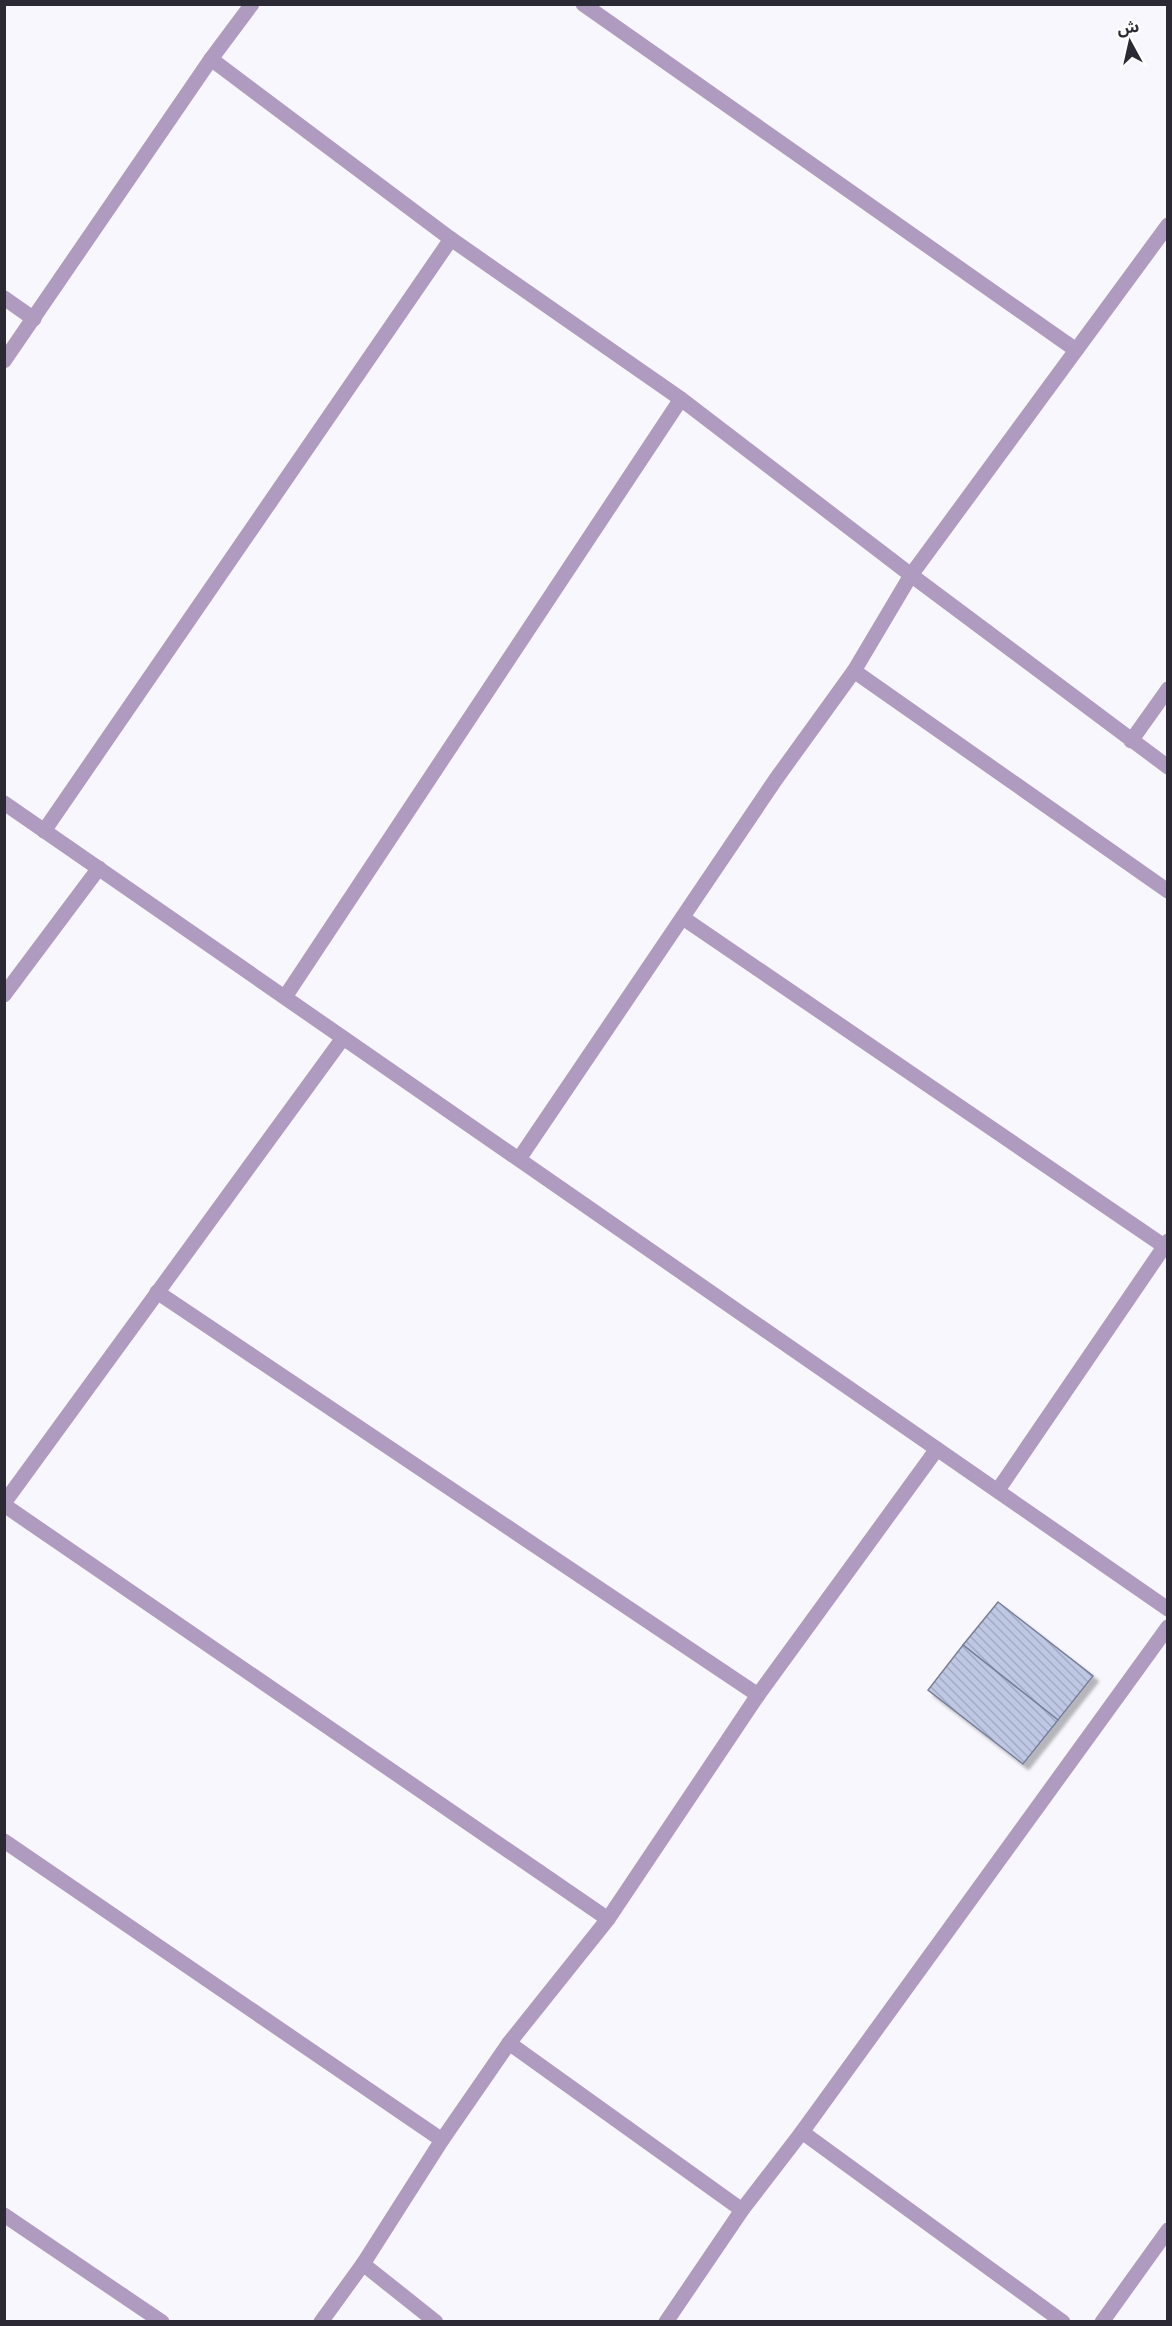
<svg xmlns="http://www.w3.org/2000/svg" width="1172" height="2326" viewBox="0 0 1172 2326" font-family="'Source Serif 4','Noto Sans Arabic',serif">
  <style>
    .building { fill: url(#building-back-hatch); stroke: #777f99; stroke-width: 1.5; filter: url(#shadow) }
    .lines { fill: none; stroke-linecap: round; stroke-linejoin: round }
    .minor { stroke: #b09bc0; stroke-width: 15 }
  </style>
  <defs>
    <pattern id="building-back-hatch" width="6" height="6" patternUnits="userSpaceOnUse" patternTransform="scale(1.5)"><rect width="6" height="6" fill="#bec7e3"/><path d="M-1 5l2 2M0 0l6 6M5-1l2 2" fill="none" stroke="#a3abc3"/></pattern>
    <filter id="shadow"><feDropShadow dx="5.5" dy="5.5" stdDeviation="1.5" flood-color="#0004"/></filter>
  </defs>
  <rect width="100%" height="100%" fill="#f8f7fd"/>
  <!-- building -->
  <g class="building">
    <polygon points="998,1602 1093,1676 1058,1720 963,1645"/>
    <polygon points="963,1645 1058,1720 1023,1764 928,1690"/>
  </g>
  <g class="lines">
    <!-- minor -->
    <g class="minor">
      <polyline points="583,4 1076,350"/>
      <polyline points="211,59 451,239 681,399 911,575 1168,767"/>
      <polyline points="4,298 34,319"/>
      <polyline points="4,361 211,59 252,4"/>
      <polyline points="854,671 1168,891"/>
      <polyline points="1131,741 1168,689"/>
      <polyline points="4,803 1168,1609"/>
      <polyline points="44,831 451,239"/>
      <polyline points="683,918 1164,1246"/>
      <polyline points="4,995 99,868"/>
      <polyline points="285,997 681,399"/>
      <polyline points="519,1159 776,779 854,671 911,575 1168,225"/>
      <polyline points="157,1292 758,1695"/>
      <polyline points="998,1490 1168,1241"/>
      <polyline points="4,1503 343,1038"/>
      <polyline points="4,1505 608,1919"/>
      <polyline points="4,1841 442,2140"/>
      <polyline points="509,2043 742,2210"/>
      <polyline points="802,2132 1063,2322"/>
      <polyline points="4,2215 162,2322"/>
      <polyline points="363,2264 436,2322"/>
      <polyline points="321,2322 363,2264 442,2140 509,2043 608,1919 758,1695 937,1449"/>
      <polyline points="666,2322 742,2210 802,2132 1168,1627"/>
      <polyline points="1102,2322 1168,2230"/>
    </g>
  </g>
  <!-- border -->
  <rect width="1172" height="2326" fill="none" stroke="#2b2934" stroke-width="12"/>
  <!-- north arrow -->
  <g transform="translate(1130 42) rotate(352)" stroke="#ffffff" stroke-width="4.5" paint-order="stroke">
  <path d="M0-4.5L10 22L0 15L-10 22Z" fill="#2b2934"/>
  <text y="-9" font-size="16" font-weight="bold" text-anchor="middle" fill="#2b2934">ش</text>
  </g>
</svg>
